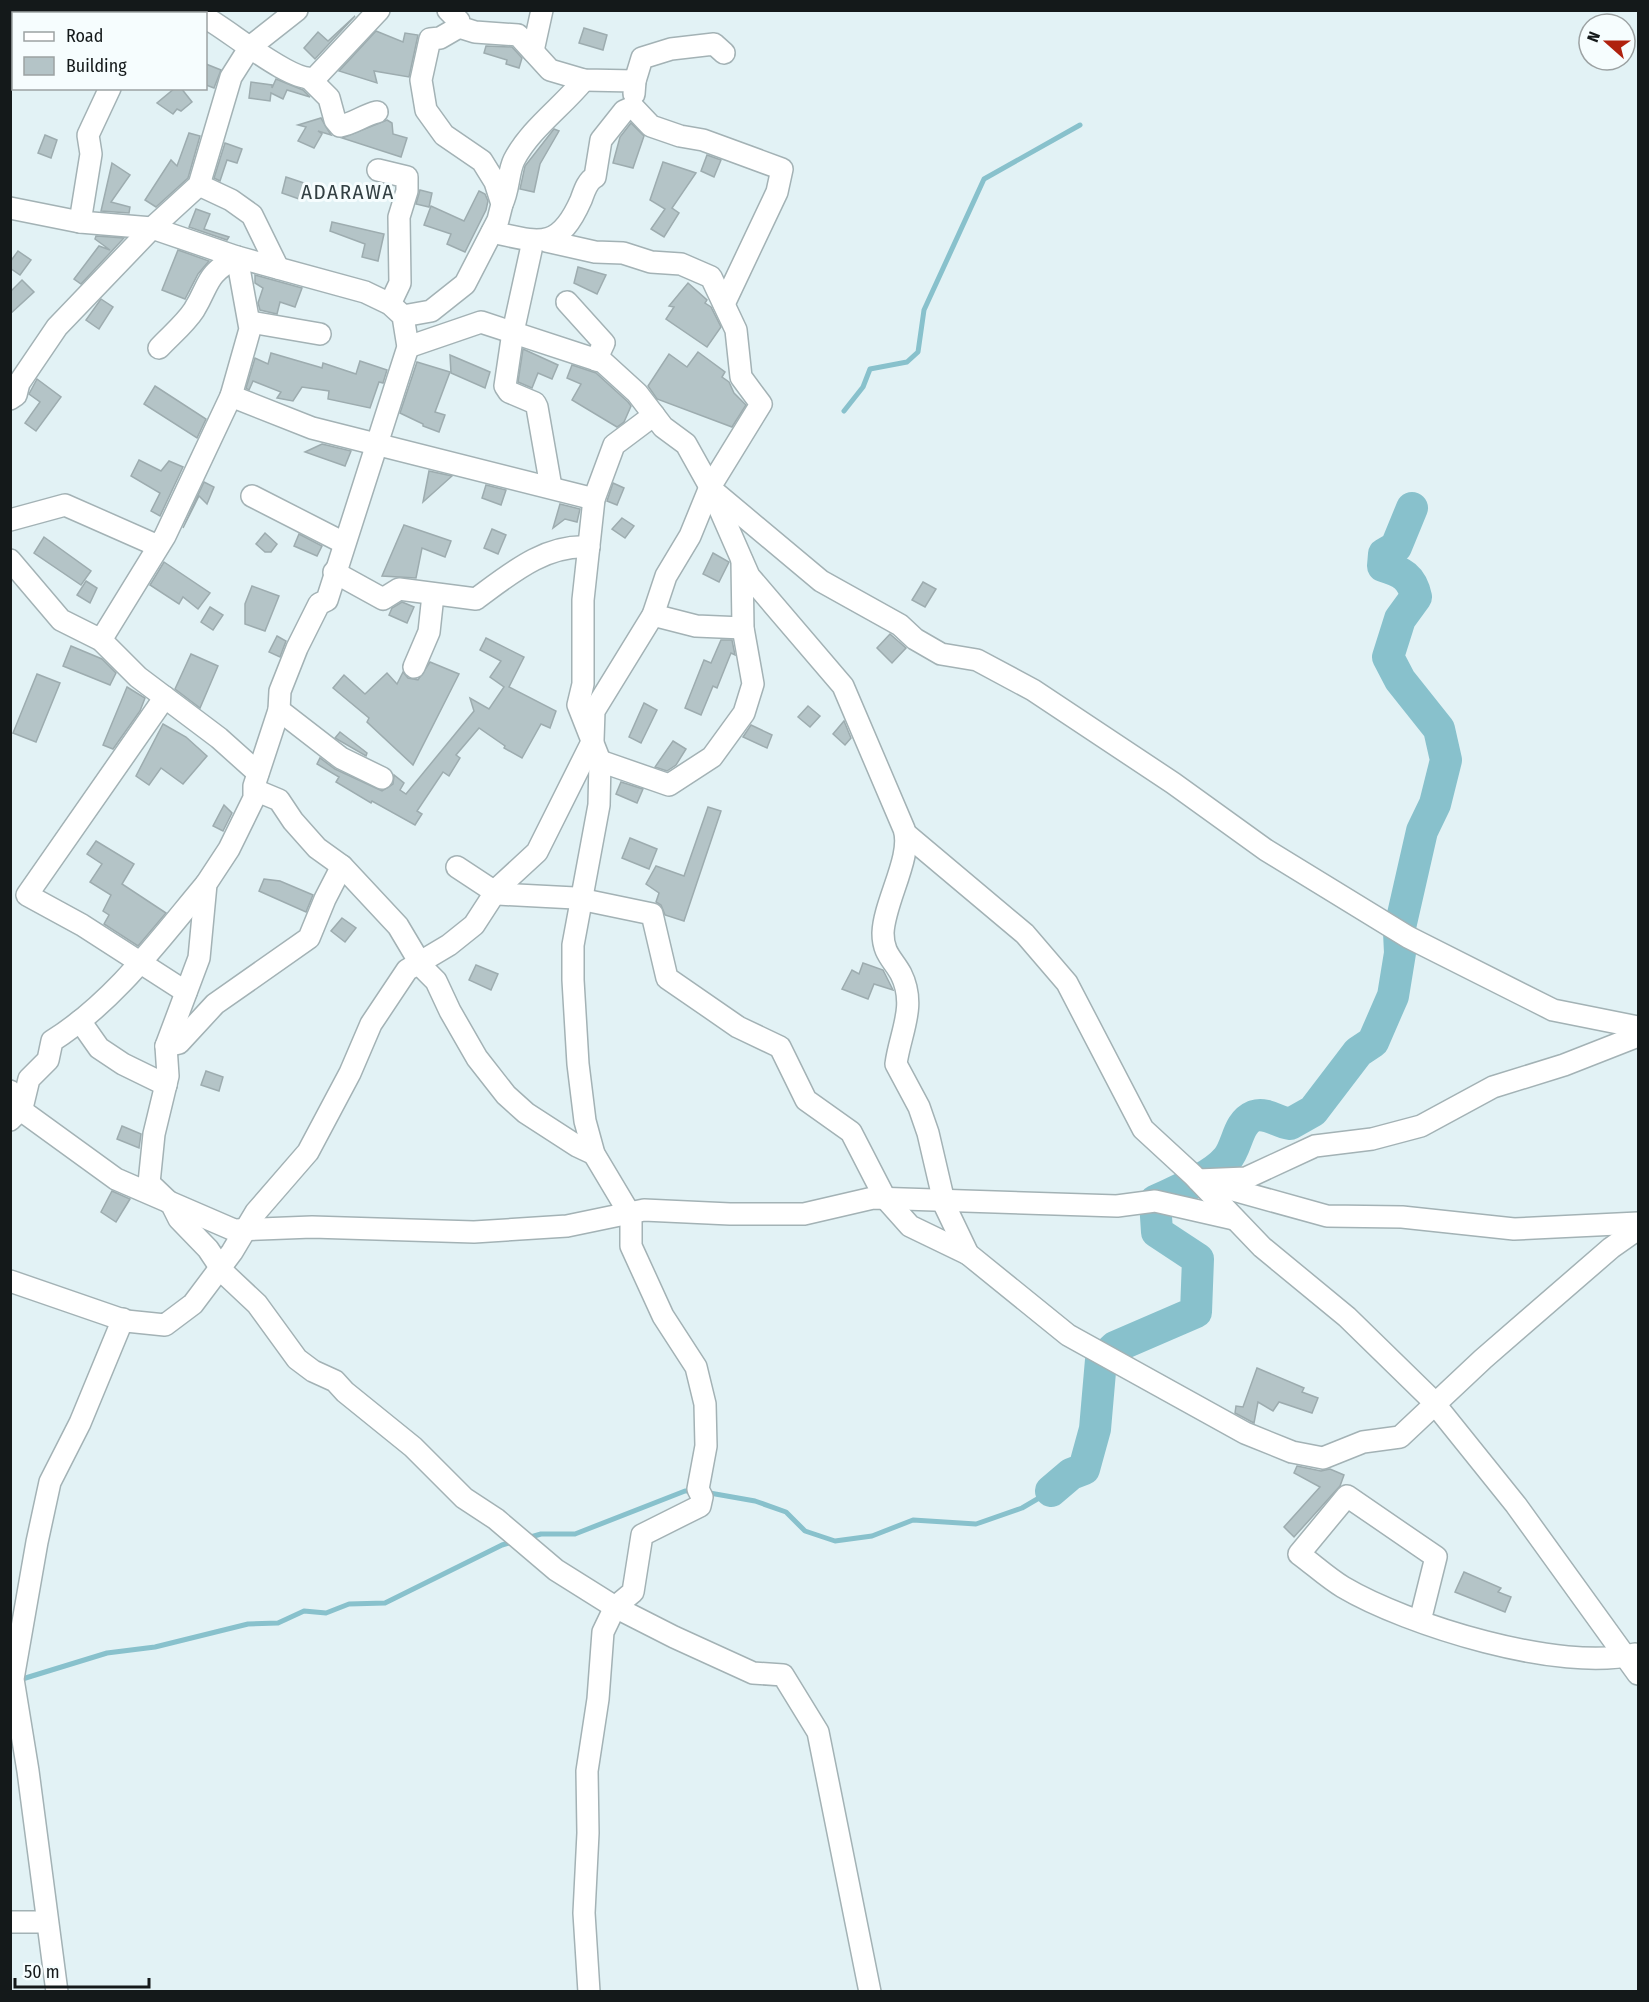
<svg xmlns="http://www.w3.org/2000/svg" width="1649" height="2002" viewBox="0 0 1649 2002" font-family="'Fira Sans Condensed',sans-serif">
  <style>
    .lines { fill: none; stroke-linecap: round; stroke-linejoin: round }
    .stream { stroke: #88c1cc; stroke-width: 5 }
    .river { stroke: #88c1cc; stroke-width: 32 }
    .building { fill: #b4c4c7; stroke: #9dacaf; stroke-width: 1.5 }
    .minor-casing { stroke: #a3b2b5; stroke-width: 24 }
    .minor { stroke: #fff; stroke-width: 21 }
    .labels { text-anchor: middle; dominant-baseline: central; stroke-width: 6; stroke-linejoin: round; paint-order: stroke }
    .quarter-label { font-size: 21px; letter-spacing: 1.5px; fill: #334043; stroke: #f6fdfe }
  </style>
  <rect width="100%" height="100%" fill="#e2f2f5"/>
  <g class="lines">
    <!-- stream -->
    <g class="stream">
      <polyline points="844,411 863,387 870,369 907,362 918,352 924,310 984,179 1080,125"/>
      <polyline points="704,1492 755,1501 786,1512 805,1531 835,1541 872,1536 913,1520 976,1524 1022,1508 1051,1491"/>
      <polyline points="527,1538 541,1534 575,1534 685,1491 695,1491"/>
      <polyline points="19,1680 107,1653 155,1647 248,1624 278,1623 304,1611 326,1613 349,1604 385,1603 502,1545 515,1541"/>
    </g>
    <!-- river -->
    <path class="river" d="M 1051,1491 L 1071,1474 L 1084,1469 L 1095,1429 L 1101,1360 L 1115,1347 L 1196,1312 L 1198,1259 L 1157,1232 L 1155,1201 C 1176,1191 1212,1177 1227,1159 C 1238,1146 1237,1123 1254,1116 C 1267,1112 1277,1122 1290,1124 L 1313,1111 L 1358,1052 L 1373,1042 L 1393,996 L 1400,953 L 1399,932 L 1422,831 L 1435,804 L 1446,760 L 1439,729 L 1400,680 L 1388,657 L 1400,619 L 1416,597 C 1412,577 1402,572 1383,566 L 1384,554 L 1396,547 L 1412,508"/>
  </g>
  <!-- building -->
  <g class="building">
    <polygon points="355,16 315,59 304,48 318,32 328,41"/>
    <polygon points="584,28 607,35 603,50 579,43"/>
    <polygon points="376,31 403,42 405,33 418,35 409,77 374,71 377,83 339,71"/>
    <polygon points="486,46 512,47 522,58 519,68 506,64 507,60 484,53"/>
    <polygon points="206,64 221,70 214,88 206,85"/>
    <polygon points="276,79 303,90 310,97 287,90 283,99 271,93 270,101 249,98 251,82 272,85 272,88"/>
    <polygon points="175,88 181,88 192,102 181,111 177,109 173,114 157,103"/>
    <polygon points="321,118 331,135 318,131 322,134 314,148 298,141 306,127 298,125"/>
    <polygon points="387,120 392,123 393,134 407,138 401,157 342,138"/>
    <polygon points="631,123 644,136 633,168 613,163 620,137"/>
    <polygon points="554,129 559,131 540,164 534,192 520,189 525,166"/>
    <polygon points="189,133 200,136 188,178 156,207 145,200 171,160 177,166"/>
    <polygon points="45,135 57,140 51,158 38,153"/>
    <polygon points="225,143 242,149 237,163 227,160 220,181 214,178"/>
    <polygon points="707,155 721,160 714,177 701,171"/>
    <polygon points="663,162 696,173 672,208 679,213 664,237 651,229 665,209 650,200"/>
    <polygon points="112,163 130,175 111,202 130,207 129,213 101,211"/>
    <polygon points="286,177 307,184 302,200 282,193"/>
    <polygon points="420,190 432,193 429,207 416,204"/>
    <polygon points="479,191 485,194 488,201 486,210 465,252 447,244 451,234 424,225 431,206 464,221"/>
    <polygon points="196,209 210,214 204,229 229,237 227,240 189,227"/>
    <polygon points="332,222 384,234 378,261 362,257 365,244 330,231"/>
    <polygon points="96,236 124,238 81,284 74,279 99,246 110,250 95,239"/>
    <polygon points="178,250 209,261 198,274 185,299 162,290"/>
    <polygon points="18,251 31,260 20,275 10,268 10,262"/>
    <polygon points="578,267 606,275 597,294 574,283"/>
    <polygon points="255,275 302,288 295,307 280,302 277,314 260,310 258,303 263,288 255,283"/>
    <polygon points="22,280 34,292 10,314 10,292"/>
    <polygon points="688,283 707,300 705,303 711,307 721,327 707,347 666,319 674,307 669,306"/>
    <polygon points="101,299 113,307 99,329 86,320"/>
    <polygon points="523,349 558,365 552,379 538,373 532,388 518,382"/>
    <polygon points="698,352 725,372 722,377 729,382 734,393 746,405 732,427 657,399 648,386 669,354 687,367"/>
    <polygon points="271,353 319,367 322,368 323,363 356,374 360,361 387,370 383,383 379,382 370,408 328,399 329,391 302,387 293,401 277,398 281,392 253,381 249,390 246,388 255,358 268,364"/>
    <polygon points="450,355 490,372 485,388 451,373"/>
    <polygon points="417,362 450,372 435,412 445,415 439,432 423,426 423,424 400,413"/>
    <polygon points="572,365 596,373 628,402 631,406 624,422 617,427 572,400 581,384 567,378"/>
    <polygon points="37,379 61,397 36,431 25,423 40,402 29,394"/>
    <polygon points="155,386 206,419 197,438 144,404"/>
    <polygon points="322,444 351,451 345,466 305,452"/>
    <polygon points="139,460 161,471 169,461 183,467 160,516 151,511 160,493 131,476"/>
    <polygon points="429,471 452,476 423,502"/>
    <polygon points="204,482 214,487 207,504 199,496 183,528"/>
    <polygon points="613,483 624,488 617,505 607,501"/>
    <polygon points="486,485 506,490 501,505 482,498"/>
    <polygon points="560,504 580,509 577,522 565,519 553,528"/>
    <polygon points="622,518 634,526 625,538 612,529"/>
    <polygon points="404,525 451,541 445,557 422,548 416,578 382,576"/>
    <polygon points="492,529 506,535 498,554 484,548"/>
    <polygon points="265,533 277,544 271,552 265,552 256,544"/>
    <polygon points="299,534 322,546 317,556 294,546"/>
    <polygon points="44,537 91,571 81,585 34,553"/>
    <polygon points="713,553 729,562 719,582 703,574"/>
    <polygon points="164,562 210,593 198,609 183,597 179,604 150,585"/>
    <polygon points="86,581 97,588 90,603 77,595"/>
    <polygon points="923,582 936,589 925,607 912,600"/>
    <polygon points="252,586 279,596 265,631 245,624 245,604"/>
    <polygon points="402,602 414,607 407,623 389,615 392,608"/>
    <polygon points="210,607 223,615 213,630 201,622"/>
    <polygon points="890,634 906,648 892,663 877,648"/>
    <polygon points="277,636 286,641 280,657 269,652"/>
    <polygon points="486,638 524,657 509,687 556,711 550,728 541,724 522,758 504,748 505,746 479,728 456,755 460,758 449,776 443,772 417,811 422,814 415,825 372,801 371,803 336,782 339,777 317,764 320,758 335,769 382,791 393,784 394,775 404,783 400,790 406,794 474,711 470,698 489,709 504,687 490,677 501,661 480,650"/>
    <polygon points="721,640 732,640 735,655 731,653 717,688 713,686 701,715 685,708 704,660 711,663"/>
    <polygon points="71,646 102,659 116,673 110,685 63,666"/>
    <polygon points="191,654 218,666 200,708 175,689"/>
    <polygon points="430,662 459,674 413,765 367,722 369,718 333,688 344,675 365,694 387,673 397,684 403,672 408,678 418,680"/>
    <polygon points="37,674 60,683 36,742 13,733"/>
    <polygon points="127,687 145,698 140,711 113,749 103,745"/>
    <polygon points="644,703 657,710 641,743 629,737"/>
    <polygon points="808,706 820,716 810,727 798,717"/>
    <polygon points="844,721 851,738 845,745 833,734"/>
    <polygon points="163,724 186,737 207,756 183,784 161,768 149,785 136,776"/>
    <polygon points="751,725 772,735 767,748 743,737"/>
    <polygon points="340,732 367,753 366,756 335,738"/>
    <polygon points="673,741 686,749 676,765 667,771 655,767"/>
    <polygon points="621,782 643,789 637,803 616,794"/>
    <polygon points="224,805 232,813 223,831 213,826"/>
    <polygon points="708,807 721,811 684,921 665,915 661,905 656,902 659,893 646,884 656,866 684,876"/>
    <polygon points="630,838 657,849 649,869 622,858"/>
    <polygon points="96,841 134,864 122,884 166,913 138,946 104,924 109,915 103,911 111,895 90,882 102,864 87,854"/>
    <polygon points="264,879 280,881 313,895 306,912 259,891"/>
    <polygon points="342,918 356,928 345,942 331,931"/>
    <polygon points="863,963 883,970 893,990 874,984 868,999 842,989 852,970 859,974"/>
    <polygon points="476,965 498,974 491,990 469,980"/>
    <polygon points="206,1071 223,1077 219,1091 201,1085"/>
    <polygon points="122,1126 141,1134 139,1148 117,1139"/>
    <polygon points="112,1191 130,1199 116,1222 101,1212"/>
    <polygon points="1257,1368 1304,1388 1302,1392 1318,1398 1312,1413 1279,1402 1273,1411 1258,1402 1254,1423 1235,1413 1236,1406 1243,1407"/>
    <polygon points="1297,1466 1321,1471 1330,1469 1344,1475 1340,1486 1294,1537 1284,1527 1320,1487 1294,1473"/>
    <polygon points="1464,1572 1501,1588 1498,1592 1511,1597 1505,1612 1455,1592"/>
  </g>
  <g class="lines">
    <!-- minor casing -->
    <g class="minor-casing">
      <g id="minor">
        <polyline points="448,10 459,21 459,27 475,32 518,35 550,70 584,80 635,81"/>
        <polyline points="126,14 127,10"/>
        <path d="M 206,18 C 228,29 294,86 316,77 L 379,10"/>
        <polyline points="533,51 542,10"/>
        <path d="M 310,79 L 329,98 L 335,120 L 340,126 C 353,124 364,115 377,112"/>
        <polyline points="634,94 635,81 642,58 671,49 714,44 724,53"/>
        <polyline points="378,170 407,177 407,191 399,217 400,283 390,304"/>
        <polyline points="199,185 231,200 252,215 278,268"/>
        <path d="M 502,204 C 509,190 508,172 514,160 C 530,129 562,107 584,80"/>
        <polyline points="10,208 80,222 152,228 237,257 365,292 390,304 403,316 408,347 327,600 319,604 297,648 280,691 279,710 254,786 254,798 229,849 206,884 199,958 166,1046 168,1076 154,1134 149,1183 172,1205 179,1219 208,1249 224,1273 257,1304 297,1359 313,1371 335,1381 345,1392 413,1447 464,1498 496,1519 556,1570 615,1607 674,1637 753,1673 783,1675 818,1732 870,1992"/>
        <polyline points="80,222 91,154 88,135 110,88"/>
        <path d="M 492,232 C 538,242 558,252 581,200 C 584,192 587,181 595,177 L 601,140 L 624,111 L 633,107 L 651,126 L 680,136 L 703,140 L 782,169 L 777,192 L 724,304"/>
        <polyline points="533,241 513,332 505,386 509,392 535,403 537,407 551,487"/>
        <polyline points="567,302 604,343 596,360"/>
        <polyline points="403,316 431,311 465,284 498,220 502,204 495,182 482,161 444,135 426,110 421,80 430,39 440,38 459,27"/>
        <polyline points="250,322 320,334"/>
        <path d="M 408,347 L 481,322 L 603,362 L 637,393 L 663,427 L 686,444 L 710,487 L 749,576 L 843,686 L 904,829 C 913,856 884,902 883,933 C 883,954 893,959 901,974 C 917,1006 900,1033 896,1064 L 919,1107 L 928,1133 L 945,1206 L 968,1254 L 1068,1335 L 1245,1433 L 1292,1452 L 1323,1458 L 1363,1442 L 1400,1437 L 1483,1359 L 1611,1248 L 1638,1229"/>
        <polyline points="231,396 312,428 594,499"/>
        <polyline points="10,399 16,395 19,383 57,327 152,228 199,185 231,77 250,47 297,10"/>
        <polyline points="717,494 821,581 900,625 915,639 941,654 977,660 1033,690 1173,783 1266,850 1408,937 1553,1010 1638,1027"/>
        <polyline points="252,496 344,543"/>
        <polyline points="10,520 65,505 158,546"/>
        <polyline points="10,560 61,620 101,640 138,677 219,738 258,773"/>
        <path d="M 334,572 L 383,599 L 399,589 L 476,599 C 510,574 545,544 589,547"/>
        <polyline points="653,615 696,626 743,628"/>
        <path d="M 101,640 L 165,536 L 231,396 L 250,329 L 237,257 C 204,276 211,282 194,310 C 185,324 170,336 159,348"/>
        <polyline points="414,667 429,632 433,595"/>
        <polyline points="165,697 27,895 82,925 186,992"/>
        <polyline points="279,710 341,758 382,778"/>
        <polyline points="600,761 669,785 712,757 744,713 753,684 743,628 742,561"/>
        <polyline points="255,790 279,800 293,821 317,848 342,866 398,926 423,968 436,981 450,1011 477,1058 506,1095 526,1113 577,1146 594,1154"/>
        <polyline points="906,834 1025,934 1067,983 1143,1129 1193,1175 1262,1247 1347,1317 1430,1398 1516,1505 1638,1674"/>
        <polyline points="457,867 498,894 575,898 652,914 667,978 738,1027 780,1047 806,1100 851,1132 885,1198 910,1226 968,1254"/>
        <polyline points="80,1021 99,1048 123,1064 166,1085"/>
        <polyline points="166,1046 179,1043 215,1004 309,938 325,899 342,866"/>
        <polyline points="10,1091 25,1113 116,1179 234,1230 312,1227 474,1232 567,1226 644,1210 730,1214 804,1214 873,1198 1117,1206 1155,1201 1234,1219"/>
        <path d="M 10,1120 L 22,1108 L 29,1079 L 48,1060 L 52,1041 C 114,1002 159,940 206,884"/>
        <polyline points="1198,1180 1246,1178 1315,1146 1372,1139 1421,1126 1493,1087 1564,1065 1638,1036"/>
        <polyline points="1215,1185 1327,1216 1402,1217 1514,1229 1638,1223"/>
        <polyline points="10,1281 126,1321 165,1325 193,1304 232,1252 256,1212 308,1152 350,1073 371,1024 407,970 449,945 474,925 498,888 537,852 593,740 594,711 653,615 666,576 690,536 710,487 761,404 741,377 736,330 711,277 681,264 651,262 623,253 595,252 546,241"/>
        <path d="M 1420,1621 L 1436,1557 L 1347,1496 L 1299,1554 C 1314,1565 1328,1578 1343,1587 C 1407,1625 1562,1673 1635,1654"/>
        <polyline points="10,1922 47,1922"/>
        <polyline points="57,1992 28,1771 13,1679 37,1542 50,1482 80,1423 123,1319"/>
        <polyline points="589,1992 584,1913 588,1833 587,1771 598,1699 603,1632 615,1607 633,1592 642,1535 700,1506 702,1497 698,1489 706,1446 705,1404 696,1367 663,1316 631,1246 631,1216 594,1154 585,1121 578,1064 573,980 573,945 599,805 600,761 578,705 583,684 583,600 594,499 614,445 654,415"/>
      </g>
    </g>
    <!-- minor -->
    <use href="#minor" class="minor"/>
  </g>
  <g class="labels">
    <!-- quarter labels -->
    <g class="quarter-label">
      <text x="348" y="192">ADARAWA</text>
    </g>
  </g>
  <!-- border -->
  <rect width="1649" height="2002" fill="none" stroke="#14191a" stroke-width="24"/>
  <!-- legend -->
  <rect x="12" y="12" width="195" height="78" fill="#f6fdfe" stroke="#9ca2a3" stroke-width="1.5"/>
  <rect x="24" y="32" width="30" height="9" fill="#ffffff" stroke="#9ca2a3" stroke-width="1.5"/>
  <text x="66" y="42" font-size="18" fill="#14191a">Road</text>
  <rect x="24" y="57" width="30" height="18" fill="#b4c4c7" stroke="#9ca2a3" stroke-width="1.5"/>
  <text x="66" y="72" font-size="18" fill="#14191a">Building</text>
  <!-- north arrow -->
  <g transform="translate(1607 42) rotate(291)"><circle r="28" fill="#f6fdfe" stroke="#9ca2a3" stroke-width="1.5"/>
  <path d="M0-4.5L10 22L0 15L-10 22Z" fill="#af210e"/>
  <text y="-9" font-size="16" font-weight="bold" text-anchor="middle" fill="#14191a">N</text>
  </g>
  <!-- scale -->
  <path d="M15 1978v9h134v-9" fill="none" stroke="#14191a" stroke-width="3"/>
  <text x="24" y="1978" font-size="18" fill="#14191a" stroke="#f6fdfe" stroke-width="4.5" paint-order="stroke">50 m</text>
</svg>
